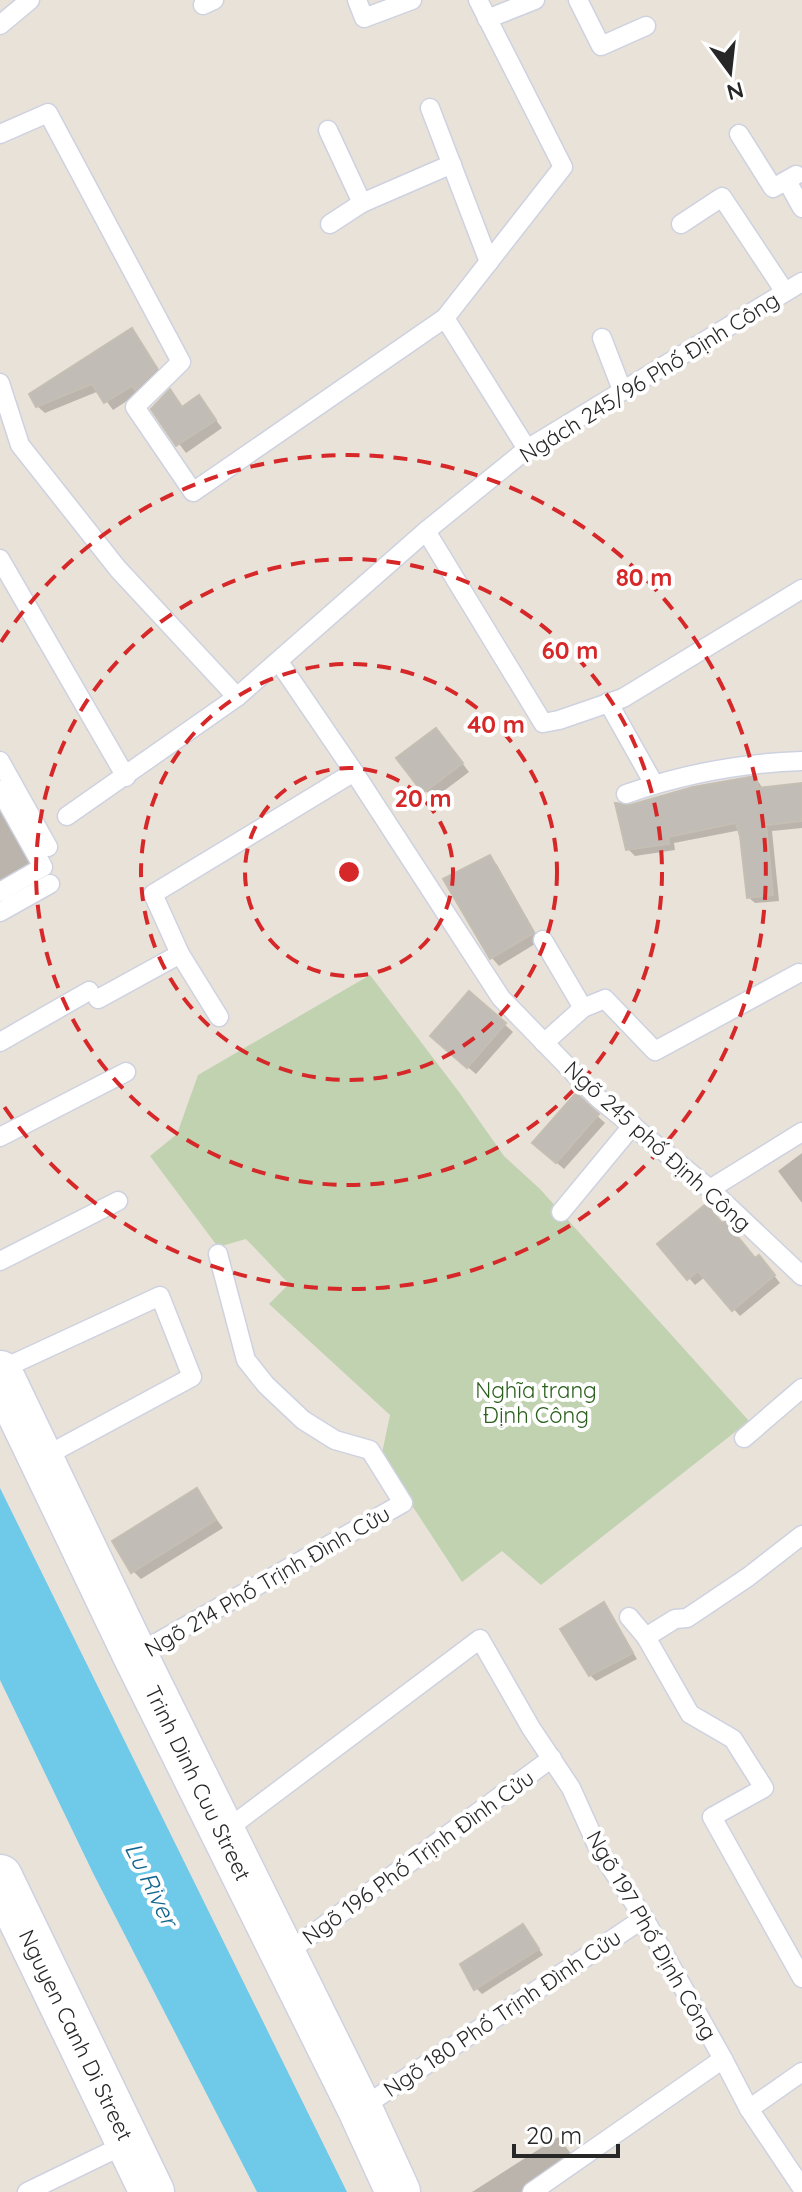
<svg xmlns="http://www.w3.org/2000/svg" width="802" height="2192" viewBox="0 0 802 2192" font-family="Quicksand,sans-serif">
  <style>
    .cemetery { fill: #c1d2b1 }
    .water { fill: #6fc9e8 }
    .shadow { fill: #0003 }
    .building { fill: #c1bcb6; stroke: #c4beb3; stroke-width: 2 }
    .lines { fill: none; stroke-linecap: round; stroke-linejoin: round }
    .lane-casing { stroke: #ced2e0; stroke-width: 21 }
    .secondary-casing { stroke: #ced2e0; stroke-width: 47 }
    .lane { stroke: #fff; stroke-width: 18 }
    .secondary { stroke: #fff; stroke-width: 44 }
    .ring { fill: none; stroke: #d62828; stroke-width: 4; stroke-dasharray: 14 10 }
    .labels { text-anchor: middle; dominant-baseline: central; stroke-width: 8; stroke-linejoin: round; paint-order: stroke }
    .street-label { font-size: 22px; fill: #272727; stroke: #fff }
    .park-label { font-size: 22px; fill: #2a5f1c; stroke: #fff }
    .water-label { font-size: 24px; font-style: italic; fill: #13658f; stroke: #fff }
    .centre { fill: #d62828; stroke: #fff; stroke-width: 4 }
    .ring-label { font-size: 24px; text-anchor: middle; font-weight: bold; fill: #d62828; stroke: #fff; stroke-width: 8; stroke-linejoin: round; paint-order: stroke }
  </style>
  <rect width="100%" height="100%" fill="#e9e2d9"/>
  <!-- cemetery -->
  <polygon class="cemetery" points="370,975 459,1092 504,1156 540,1189 749,1421 541,1585 502,1551 462,1582 381,1458 390,1415 269,1304 289,1284 246,1239 218,1247 150,1156 177,1134 198,1075"/>
  <!-- water -->
  <polygon class="water" points="0,1488 347,2192 257,2192 94,1875 0,1680"/>
  <!-- shadow -->
  <g class="shadow">
    <polygon points="131,331 164,377 113,410 99,391 45,413 37,406"/>
    <polygon points="170,392 183,408 199,398 222,428 186,453 153,409"/>
    <polygon points="443,738 469,772 433,799 399,758"/>
    <polygon points="756,778 763,789 802,785 802,828 772,831 779,901 755,903 748,897 741,830 674,843 675,850 635,856 628,849 630,807"/>
    <polygon points="0,799 47,885 0,911"/>
    <polygon points="489,857 497,865 540,941 499,966 492,958 446,880"/>
    <polygon points="469,993 513,1032 476,1074 440,1044"/>
    <polygon points="576,1096 605,1123 564,1169 543,1151"/>
    <polygon points="802,1153 802,1203 778,1171"/>
    <polygon points="660,1244 756,1260 765,1264 780,1283 740,1316 705,1277 695,1285"/>
    <polygon points="196,1491 223,1528 141,1579 133,1571"/>
    <polygon points="604,1605 637,1659 596,1681 590,1675"/>
    <polygon points="523,1926 543,1955 482,1994 476,1988"/>
    <polygon points="558,2137 576,2160 531,2192 472,2192"/>
  </g>
  <!-- building -->
  <g class="building">
    <polygon points="132,328 157,368 135,390 132,386 104,403 92,384 36,407 29,394"/>
    <polygon points="170,389 182,407 199,395 216,420 176,446 151,409"/>
    <polygon points="436,728 463,763 423,793 396,758"/>
    <polygon points="756,776 758,788 802,783 802,821 766,825 773,895 747,898 740,836 736,823 668,837 669,844 626,850 615,803 630,805 693,787"/>
    <polygon points="490,855 534,933 490,959 443,879"/>
    <polygon points="469,991 506,1023 467,1068 430,1036"/>
    <polygon points="576,1093 599,1114 556,1163 532,1143"/>
    <polygon points="706,1204 722,1223 725,1221 755,1258 759,1255 775,1275 732,1311 698,1271 687,1280 657,1244"/>
    <polygon points="197,1488 216,1520 131,1573 112,1541"/>
    <polygon points="604,1602 633,1653 589,1676 560,1629"/>
    <polygon points="523,1924 539,1949 474,1990 460,1964"/>
  </g>
  <g class="lines">
    <!-- lane casing -->
    <g class="lane-casing">
      <g id="lane">
        <polyline points="357,0 364,18 412,0"/>
        <polyline points="578,0 601,46 646,26"/>
        <polyline points="203,5 214,0"/>
        <polyline points="487,19 535,0"/>
        <polyline points="0,25 30,0"/>
        <polyline points="430,108 489,262"/>
        <polyline points="328,130 362,203"/>
        <polyline points="0,134 48,113 181,362 135,407 193,492 445,318 563,167 478,0"/>
        <polyline points="739,134 773,188 796,175"/>
        <polyline points="787,181 802,208"/>
        <polyline points="330,224 362,203 452,164"/>
        <polyline points="681,224 722,197 785,292"/>
        <polyline points="445,318 527,449"/>
        <polyline points="602,338 622,390"/>
        <polyline points="0,383 20,445 118,569 237,697"/>
        <polyline points="426,531 543,723 559,720 623,698 802,589"/>
        <polyline points="0,559 126,777"/>
        <polyline points="279,662 354,772 501,998 598,1098 710,1189 802,1276"/>
        <polyline points="608,702 654,784"/>
        <polyline points="0,761 48,847"/>
        <polyline points="0,790 43,867 0,892"/>
        <path d="M 626,794 C 683,774 741,763 802,761"/>
        <polyline points="67,816 237,697 426,531 527,449 802,282"/>
        <polyline points="0,912 50,884"/>
        <polyline points="543,940 583,1008"/>
        <polyline points="98,999 180,954"/>
        <polyline points="219,1017 180,954 153,894 354,772"/>
        <polyline points="0,1042 89,991"/>
        <polyline points="544,1043 583,1008 605,999 655,1051 799,973"/>
        <polyline points="0,1137 126,1072"/>
        <polyline points="710,1189 802,1132"/>
        <polyline points="561,1212 633,1125"/>
        <polyline points="0,1261 118,1201"/>
        <polyline points="0,1370 160,1296 192,1377 40,1459"/>
        <polyline points="744,1438 802,1388"/>
        <polyline points="802,1535 748,1577 687,1618 675,1619 646,1637 690,1714 733,1739 764,1788 712,1817 802,1978"/>
        <polyline points="629,1617 646,1637"/>
        <polyline points="135,1655 403,1503 370,1450 335,1440 303,1420 266,1385 246,1360 218,1254"/>
        <polyline points="222,1833 480,1639 531,1728 571,1788 599,1850 644,1918 723,2059 749,2109 802,2188"/>
        <polyline points="284,1955 552,1758"/>
        <polyline points="360,2109 644,1918"/>
        <polyline points="749,2109 802,2072"/>
        <polyline points="27,2192 128,2143"/>
        <polyline points="532,2192 723,2059"/>
      </g>
    </g>
    <!-- secondary casing -->
    <g class="secondary-casing">
      <g id="secondary">
        <polyline points="0,1373 135,1655 360,2109 398,2192"/>
        <polyline points="0,1877 152,2192"/>
      </g>
    </g>
    <!-- lane -->
    <use href="#lane" class="lane"/>
    <!-- secondary -->
    <use href="#secondary" class="secondary"/>
  </g>
  <!-- distance rings -->
  <g class="ring">
    <circle cx="349" cy="872" r="104"/>
    <circle cx="349" cy="872" r="208"/>
    <circle cx="349" cy="872" r="313"/>
    <path d="M1 642A417 417 0 1 1 1 1102"/>
  </g>
  <g class="labels">
    <!-- street labels -->
    <g class="street-label">
      <text transform="translate(649 377) rotate(-32)">Ngách 245/96 Phố Định Công</text>
      <text transform="translate(658 1146) rotate(42)">Ngõ 245 phố Định Công</text>
      <text transform="translate(267 1581) rotate(-30)">Ngõ 214 Phố Trịnh Đình Cửu</text>
      <text transform="translate(198 1783) rotate(64)">Trinh Dinh Cuu Street</text>
      <text transform="translate(418 1857) rotate(-36)">Ngõ 196 Phố Trịnh Đình Cửu</text>
      <text transform="translate(652 1935) rotate(60)">Ngõ 197 Phố Định Công</text>
      <text transform="translate(502 2013) rotate(-34)">Ngõ 180 Phố Trịnh Đình Cửu</text>
      <text transform="translate(76 2035) rotate(64)">Nguyen Canh Di Street</text>
    </g>
    <!-- park labels -->
    <g class="park-label">
      <text x="536" y="1390">Nghĩa trang<tspan x="536" dy="25">Định Công</tspan></text>
    </g>
    <!-- water labels -->
    <g class="water-label">
      <text transform="translate(152 1884) rotate(64)">Lu River</text>
    </g>
  </g>
  <circle cx="349" cy="872" r="12" class="centre"/>
  <g class="ring-label">
    <text x="644" y="586">80 m</text>
    <text x="570" y="659">60 m</text>
    <text x="496" y="733">40 m</text>
    <text x="423" y="807">20 m</text>
  </g>
  <!-- north arrow -->
  <g transform="translate(730 72) rotate(165)" stroke="#ffffff" stroke-width="6" paint-order="stroke">
  <path d="M0-6L14 30L0 20L-14 30Z" fill="#272727"/>
  <text y="-12" font-size="22" font-weight="bold" text-anchor="middle" fill="#272727">N</text>
  </g>
  <!-- scale -->
  <path d="M514 2144v12h104v-12" fill="none" stroke="#272727" stroke-width="4"/>
  <text x="526" y="2144" font-size="24" fill="#272727" stroke="#ffffff" stroke-width="6" paint-order="stroke">20 m</text>
</svg>
